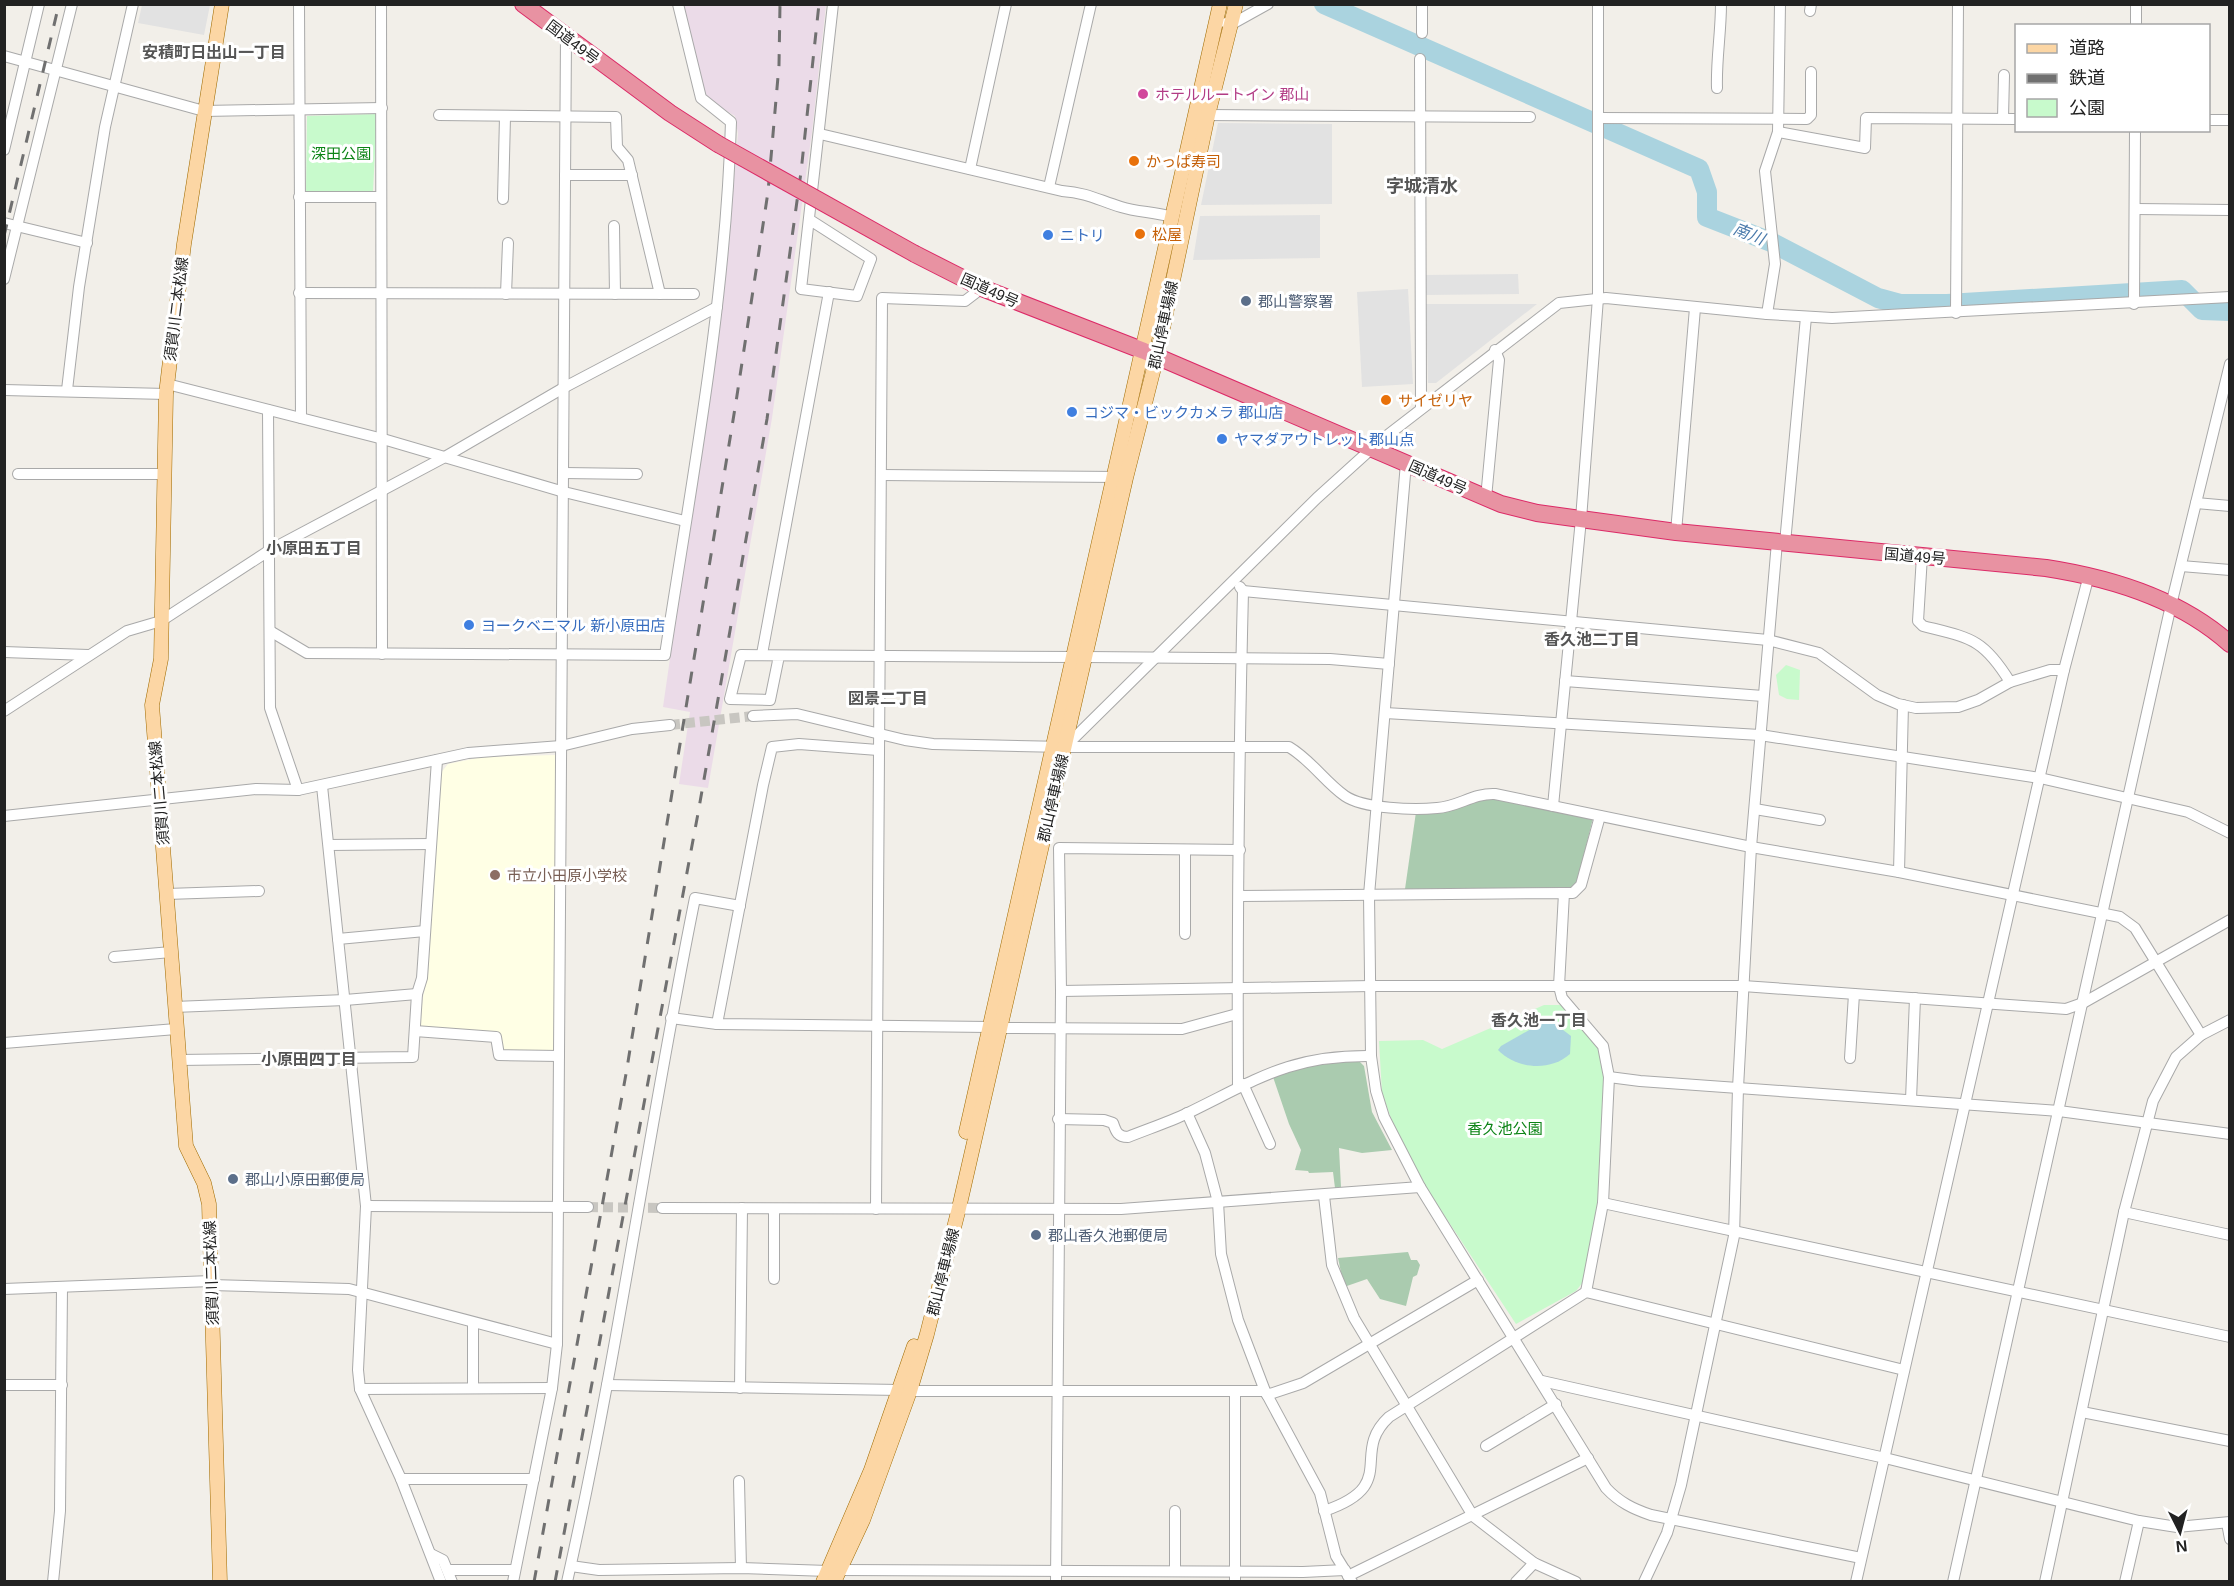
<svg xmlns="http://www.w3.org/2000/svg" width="2234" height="1586" viewBox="0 0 2234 1586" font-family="Helvetica,'Noto Sans JP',sans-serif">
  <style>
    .industrial { fill: #ebdbe8 }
    .education { fill: #ffffe5 }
    .cemetery { fill: #aacbaf }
    .park { fill: #c8facc }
    .parking { fill: #e2e2e2 }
    .water { fill: #aad3df }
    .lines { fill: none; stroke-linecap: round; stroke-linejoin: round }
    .river { stroke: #aad3df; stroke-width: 20 }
    .minor-tunnel { stroke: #c8c6c1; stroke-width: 10; stroke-dasharray: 10 5; stroke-linecap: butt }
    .minor-casing { stroke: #a9a9a9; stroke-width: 12 }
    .major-casing { stroke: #a06b00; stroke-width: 15 }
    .highway-casing { stroke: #dc2a67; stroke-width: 18 }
    .minor { stroke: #fff; stroke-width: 10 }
    .major { stroke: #fcd6a4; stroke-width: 14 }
    .highway { stroke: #e892a2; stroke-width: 16 }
    .rail { stroke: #707070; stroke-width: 3; stroke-dasharray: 12 12; stroke-linecap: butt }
    .highway-bridge-casing { stroke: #dc2a67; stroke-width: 18; stroke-linecap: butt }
    .highway-bridge { stroke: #e892a2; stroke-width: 16 }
    .hotel-dot { fill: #d1479c; stroke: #fff; stroke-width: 2 }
    .food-dot { fill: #e8710a; stroke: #fff; stroke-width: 2 }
    .shop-dot { fill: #3f7fe0; stroke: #fff; stroke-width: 2 }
    .service-dot { fill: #5c6f8a; stroke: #fff; stroke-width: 2 }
    .education-dot { fill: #8d6e63; stroke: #fff; stroke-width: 2 }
    .labels { text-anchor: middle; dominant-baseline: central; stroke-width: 6; stroke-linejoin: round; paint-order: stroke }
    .street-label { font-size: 15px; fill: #222; stroke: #fff }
    .hotel-label { font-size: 15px; fill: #b23c85; stroke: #fff; text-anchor: start }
    .park-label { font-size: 15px; fill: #0c8416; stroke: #fff }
    .food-label { font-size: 15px; fill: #c56008; stroke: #fff; text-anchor: start }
    .shop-label { font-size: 15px; fill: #366cbe; stroke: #fff; text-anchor: start }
    .service-label { font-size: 15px; fill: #4e5e75; stroke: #fff; text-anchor: start }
    .education-label { font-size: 15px; fill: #785e54; stroke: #fff; text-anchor: start }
    .neighbourhood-label { font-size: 16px; font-weight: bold; fill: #555; stroke: #fff }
    .water-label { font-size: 16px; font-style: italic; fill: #4a7aab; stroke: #fff }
    .quarter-label { font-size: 18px; font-weight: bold; fill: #555; stroke: #fff }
  </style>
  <rect width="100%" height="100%" fill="#f2efe9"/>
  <!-- industrial -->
  <polygon class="industrial" points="680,5 826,5 812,132 772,418 708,788 679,784 690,712 663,707 723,292 738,134 735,116 703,97"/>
  <!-- education -->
  <polygon class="education" points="556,755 557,1050 552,1054 502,1050 501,1034 422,1028 420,1026 423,997 428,976 440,774 448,764 482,757"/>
  <!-- cemetery -->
  <g class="cemetery">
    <polygon points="1493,798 1593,818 1577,883 1571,888 1405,889 1416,812"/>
    <polygon points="1358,1060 1364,1066 1372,1112 1392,1150 1362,1153 1339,1148 1341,1187 1335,1188 1333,1172 1309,1173 1308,1171 1295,1170 1301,1150 1289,1124 1272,1074 1295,1068"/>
    <polygon points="1408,1252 1411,1260 1417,1260 1420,1265 1417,1275 1413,1277 1406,1306 1380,1299 1367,1279 1344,1287 1338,1258"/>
  </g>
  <!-- park -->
  <g class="park">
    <polygon points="377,114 373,191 306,193 307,116"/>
    <polygon points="1786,665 1800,670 1799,700 1787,699 1779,695 1776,675"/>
    <polygon points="1544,1005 1561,1005 1595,1039 1604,1060 1602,1192 1586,1278 1576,1291 1516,1324 1429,1192 1393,1124 1382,1093 1379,1041 1423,1040 1442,1049"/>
  </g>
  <!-- parking -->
  <g class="parking">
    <polygon points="142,5 210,5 204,35 138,23"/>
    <polygon points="1218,123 1332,124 1332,204 1201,205"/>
    <polygon points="1320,215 1320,258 1193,260 1200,216"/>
    <polygon points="1518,274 1519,294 1425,295 1424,275"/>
    <polygon points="1408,289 1413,384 1362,387 1357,292"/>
    <polygon points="1426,304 1537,304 1436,383 1428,383"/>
  </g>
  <!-- water -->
  <path class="water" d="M 1545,1021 L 1554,1023 L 1571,1036 L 1570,1054 C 1550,1072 1516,1069 1498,1050 L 1501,1046 Z"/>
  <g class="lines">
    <!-- river -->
    <polyline class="river" points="1324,4 1699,169 1707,192 1707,217 1771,242 1878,298 1900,304 1947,304 2182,290 2202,310 2230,311"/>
    <!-- minor-tunnel -->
    <g class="minor-tunnel">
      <polyline points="670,725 753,716"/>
      <polyline points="588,1207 662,1208"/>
    </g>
    <!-- minor casing -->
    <g class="minor-casing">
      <g id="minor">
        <polyline points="299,4 301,418"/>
        <polyline points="381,4 382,654"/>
        <polyline points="1810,11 1811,4"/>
        <polyline points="1226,23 1232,24 1268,4"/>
        <polyline points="2136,26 2136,4"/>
        <polyline points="1422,33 1422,4"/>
        <polyline points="4,56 204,111 382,108"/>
        <polyline points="1420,59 1421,408"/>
        <path d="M 1717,88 C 1716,60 1721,33 1721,4"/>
        <polyline points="439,115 616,117 617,147 628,160 660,294"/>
        <polyline points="1208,115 1530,117"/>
        <polyline points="1598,118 1807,119 1811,115 1811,72"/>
        <polyline points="2003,118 2004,75"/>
        <polyline points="2208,120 2230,120"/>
        <polyline points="1778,132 1865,148 1866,118 2016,119"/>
        <path d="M 820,134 L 1062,191 C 1088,193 1098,200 1121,207 C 1137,212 1155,212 1172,217"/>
        <polyline points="4,150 39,4"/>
        <polyline points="970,169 1006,4"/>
        <polyline points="565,175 632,175"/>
        <polyline points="1049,187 1091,4"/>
        <polyline points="299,197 380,197"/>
        <polyline points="503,199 505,117"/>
        <polyline points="2136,209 2230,210"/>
        <polyline points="810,220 871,259 857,296 801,289 833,4"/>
        <polyline points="4,223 87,243"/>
        <polyline points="614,226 615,294"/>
        <polyline points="4,279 72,4"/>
        <polyline points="299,293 694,294"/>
        <polyline points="506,294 508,243"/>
        <polyline points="2134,304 2135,130"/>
        <polyline points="1956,313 1958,4"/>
        <polyline points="1767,314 1775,264 1765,171 1778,132 1780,4"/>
        <polyline points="167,384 383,439 564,492 685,521"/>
        <polyline points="4,390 166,394"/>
        <polyline points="67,390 79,287 105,127 133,4"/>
        <polyline points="268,410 270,708 298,790"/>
        <path d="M 1406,463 L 1369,895 L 1371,1056 L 1376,1091 L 1384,1117 L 1420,1187 L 1606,1488 C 1619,1502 1633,1509 1651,1515 L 1861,1558"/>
        <polyline points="564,473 637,474"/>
        <polyline points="18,474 164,474"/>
        <polyline points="882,475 1120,477"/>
        <polyline points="1486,498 1499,360 1495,350"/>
        <polyline points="2196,503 2230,506"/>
        <polyline points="1676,532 1695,308"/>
        <polyline points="1785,543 1806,317"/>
        <path d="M 1922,556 L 1918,621 L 1923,626 C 1970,638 1983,638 2010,682"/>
        <polyline points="2181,566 2230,570"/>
        <polyline points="1243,591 1768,640 1819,653 1877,695 1898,704 1916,708 1958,707 1978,700 2010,682 2050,670 2064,670"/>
        <path d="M 270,631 L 307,653 L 665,655 C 692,478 726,301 731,122 L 701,98 L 678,4"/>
        <polyline points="4,652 88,655"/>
        <polyline points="762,654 829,292"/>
        <polyline points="779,656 770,700 730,699 741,655 1075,657"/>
        <polyline points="1085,657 1330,659 1389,664"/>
        <polyline points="1565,681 1763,696"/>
        <polyline points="4,711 127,631 161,621 270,550 443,458 565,387 717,307"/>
        <polyline points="1385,713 1760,735 2040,778 2188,812 2230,833"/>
        <polyline points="753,716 797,714 905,740 933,744 1065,747 1317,498 1380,441 1559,303 1606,298 1767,314 1832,318 2230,297"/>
        <path d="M 1065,747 L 1289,747 C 1311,760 1325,782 1345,796 C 1364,809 1414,810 1437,808 C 1458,807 1473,793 1495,794 L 1751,847 L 1899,872 L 2120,917 L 2135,928 L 2201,1035"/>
        <polyline points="322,786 366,1206 358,1370 360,1389 401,1479 441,1582"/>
        <polyline points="1553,806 1581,519 1598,298 1598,4"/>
        <polyline points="1755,809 1820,820"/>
        <polyline points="4,816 256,789 298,790 468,753 561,746 632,729 670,725"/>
        <polyline points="329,845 431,844"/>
        <polyline points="1185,850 1185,934"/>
        <polyline points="1899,872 1903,705"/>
        <polyline points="1564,893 1573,893 1581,885 1600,816"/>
        <polyline points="167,894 259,891"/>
        <polyline points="1240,896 1564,893 1559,986 1562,998 1603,1046 1609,1077 1603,1203 1586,1292"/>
        <polyline points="338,939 425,931"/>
        <polyline points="114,957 171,952"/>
        <polyline points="1061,991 1372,986 1743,986 2066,1009 2083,1003 2230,920"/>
        <polyline points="174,1007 345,1000 417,994"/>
        <polyline points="671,1018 717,1024 990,1027"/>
        <polyline points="717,1024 763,785 772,747 799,744 878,750"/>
        <polyline points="1000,1028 1182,1029 1237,1014"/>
        <polyline points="415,1031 496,1037 499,1055 559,1056"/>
        <polyline points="4,1043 176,1029"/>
        <polyline points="1850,1058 1854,994"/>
        <polyline points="178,1060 413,1057 417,994 422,978 437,760"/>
        <polyline points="1609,1077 1640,1081 2059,1111 2230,1134"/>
        <polyline points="1243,1084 1270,1144"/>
        <path d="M 1238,1086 C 1237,921 1239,756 1243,591 L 1240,587"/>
        <polyline points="1911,1100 1915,998"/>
        <polyline points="1187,1113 1205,1153 1218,1202 1221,1254 1238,1320 1265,1391 1320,1493 1336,1556 1352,1582"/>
        <path d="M 1058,1119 L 1104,1120 L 1113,1123 C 1116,1132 1118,1137 1128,1137 C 1148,1129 1169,1122 1188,1113 C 1258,1079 1290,1055 1371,1056"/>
        <polyline points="1324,1196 1332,1265 1354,1318 1473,1516 1534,1563 1576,1582"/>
        <polyline points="1603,1203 2230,1337"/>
        <polyline points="366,1206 588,1207"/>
        <polyline points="662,1208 1121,1209 1420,1187"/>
        <polyline points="774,1209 774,1279"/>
        <polyline points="876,1209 882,298 965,301 982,288"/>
        <polyline points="2124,1212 2230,1235"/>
        <polyline points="211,1285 349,1289 557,1344"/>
        <polyline points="4,1289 211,1281"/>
        <polyline points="473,1323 473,1388"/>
        <polyline points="1542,1381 1885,1458 2139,1521 2177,1527 2230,1522"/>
        <polyline points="4,1385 62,1385"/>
        <polyline points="607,1385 900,1390"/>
        <polyline points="740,1388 742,1208"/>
        <polyline points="360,1389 552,1388"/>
        <polyline points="910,1391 1265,1391"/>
        <polyline points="1235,1393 1235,1582"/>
        <polyline points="1267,1395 1303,1383 1478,1280"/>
        <polyline points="2082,1412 2230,1441"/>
        <polyline points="1486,1446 1556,1404"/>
        <polyline points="401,1479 534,1479"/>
        <polyline points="739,1481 741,1568"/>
        <polyline points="1175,1511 1175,1571"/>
        <path d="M 1324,1511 C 1401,1485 1349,1454 1389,1417 L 1586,1292 L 1904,1370"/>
        <polyline points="2227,1523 2230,1539"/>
        <polyline points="431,1554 443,1560 452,1582"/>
        <polyline points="571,1566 599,1570 741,1568 828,1571"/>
        <polyline points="449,1570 515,1570"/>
        <polyline points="840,1570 1303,1572 1345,1570"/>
        <polyline points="1348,1576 1588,1458"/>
        <polyline points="53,1582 60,1511 62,1287"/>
        <polyline points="513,1582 552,1388 557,1344 566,36"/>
        <path d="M 567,1582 C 618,1355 649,1125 695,898 L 740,906"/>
        <polyline points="1056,1582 1061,991 1059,848 1240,850"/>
        <polyline points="1516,1582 1534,1563"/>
        <polyline points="1644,1582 1667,1533 1681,1485 1734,1236 1738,1088 1751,847 1777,542"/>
        <polyline points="1856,1582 2064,670 2089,575"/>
        <polyline points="1953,1582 2171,605 2230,364"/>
        <polyline points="2045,1582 2124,1212 2153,1101 2176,1057 2201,1035 2230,1020"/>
        <polyline points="2125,1582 2139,1521"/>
      </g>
    </g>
    <!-- major casing -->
    <g class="major-casing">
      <g id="major">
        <polyline points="966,1132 1220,4"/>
        <polyline points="220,1582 209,1204 204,1183 186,1146 152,705 161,659 166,394 184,244 222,4"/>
        <polyline points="823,1582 871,1470 914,1346"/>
        <polyline points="834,1582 863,1520 910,1391 927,1334 959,1208 1126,478 1157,356 1208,115 1236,4"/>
      </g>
    </g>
    <!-- highway casing -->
    <g class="highway-casing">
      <g id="highway">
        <polyline points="523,4 670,113 718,144"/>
        <path d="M 915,254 L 982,288 L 1144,351 L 1501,504 L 1537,513 L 1676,532 L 2046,568 C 2111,578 2179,598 2230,644"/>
      </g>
    </g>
    <!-- minor -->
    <use href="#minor" class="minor"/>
    <!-- major -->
    <use href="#major" class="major"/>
    <!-- highway -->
    <use href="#highway" class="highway"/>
    <!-- rail -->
    <g class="rail">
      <polyline points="4,236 59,4"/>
      <polyline points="534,1582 626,1074 736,402 768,192 779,65 780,4"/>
      <polyline points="555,1582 699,808 767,419 801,172 819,4"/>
    </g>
    <!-- highway-bridge casing -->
    <g class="highway-bridge-casing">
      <polyline id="highway-bridge" points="718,144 915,254"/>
    </g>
    <!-- highway-bridge -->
    <use href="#highway-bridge" class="highway-bridge"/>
  </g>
  <!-- markers -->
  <circle class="hotel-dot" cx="1143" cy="94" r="6"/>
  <g class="food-dot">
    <circle cx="1134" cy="161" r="6"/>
    <circle cx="1140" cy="234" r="6"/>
    <circle cx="1386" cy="400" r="6"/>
  </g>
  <g class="shop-dot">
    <circle cx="1048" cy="235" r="6"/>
    <circle cx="1072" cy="412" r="6"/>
    <circle cx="1222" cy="439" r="6"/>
    <circle cx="469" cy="625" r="6"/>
  </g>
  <g class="service-dot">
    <circle cx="1246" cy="301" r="6"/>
    <circle cx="233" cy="1179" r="6"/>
    <circle cx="1036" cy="1235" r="6"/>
  </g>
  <circle class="education-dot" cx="495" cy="875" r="6"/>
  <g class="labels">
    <!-- street labels -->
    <g class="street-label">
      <text transform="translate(573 42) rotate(37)">国道49号</text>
      <text transform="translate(990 290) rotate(24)">国道49号</text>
      <text transform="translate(176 309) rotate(-83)">須賀川二本松線</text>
      <text transform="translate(1163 325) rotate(-78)">郡山停車場線</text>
      <text transform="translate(1438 477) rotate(24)">国道49号</text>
      <text transform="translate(1915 556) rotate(5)">国道49号</text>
      <text transform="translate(159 793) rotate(-95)">須賀川二本松線</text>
      <text transform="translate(1053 798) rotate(-77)">郡山停車場線</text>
      <text transform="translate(943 1272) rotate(-76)">郡山停車場線</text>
      <text transform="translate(211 1273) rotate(-92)">須賀川二本松線</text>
    </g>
    <!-- hotel labels -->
    <g class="hotel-label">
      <text x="1155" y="94">ホテルルートイン 郡山</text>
    </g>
    <!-- park labels -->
    <g class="park-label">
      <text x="341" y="153">深田公園</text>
      <text x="1505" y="1128">香久池公園</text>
    </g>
    <!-- food labels -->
    <g class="food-label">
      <text x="1146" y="161">かっぱ寿司</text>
      <text x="1152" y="234">松屋</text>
      <text x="1398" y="400">サイゼリヤ</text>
    </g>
    <!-- shop labels -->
    <g class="shop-label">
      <text x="1060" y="235">ニトリ</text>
      <text x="1084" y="412">コジマ・ビックカメラ 郡山店</text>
      <text x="1234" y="439">ヤマダアウトレット郡山点</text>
      <text x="481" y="625">ヨークベニマル 新小原田店</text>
    </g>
    <!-- service labels -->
    <g class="service-label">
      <text x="1258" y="301">郡山警察署</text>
      <text x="245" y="1179">郡山小原田郵便局</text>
      <text x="1048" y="1235">郡山香久池郵便局</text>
    </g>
    <!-- education labels -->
    <g class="education-label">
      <text x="507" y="875">市立小田原小学校</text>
    </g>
    <!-- neighbourhood labels -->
    <g class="neighbourhood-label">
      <text x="214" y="52">安積町日出山一丁目</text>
      <text x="314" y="548">小原田五丁目</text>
      <text x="1592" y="639">香久池二丁目</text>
      <text x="888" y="698">図景二丁目</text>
      <text x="1539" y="1020">香久池一丁目</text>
      <text x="309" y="1059">小原田四丁目</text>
    </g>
    <!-- water labels -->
    <g class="water-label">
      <text transform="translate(1749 234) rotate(22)">南川</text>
    </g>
    <!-- quarter labels -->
    <g class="quarter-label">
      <text x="1422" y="186">字城清水</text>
    </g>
  </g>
  <!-- border -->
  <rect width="2234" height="1586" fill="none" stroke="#222222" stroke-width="12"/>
  <!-- legend -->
  <rect x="2015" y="24" width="195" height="108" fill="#ffffff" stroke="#a7a7a7" stroke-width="1.5"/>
  <rect x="2027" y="44" width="30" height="9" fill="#fcd6a4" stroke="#a7a7a7" stroke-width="1.5"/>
  <text x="2069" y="54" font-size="18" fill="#222222">道路</text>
  <rect x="2027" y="74" width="30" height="9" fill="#707070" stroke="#a7a7a7" stroke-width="1.5"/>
  <text x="2069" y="84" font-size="18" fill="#222222">鉄道</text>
  <rect x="2027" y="99" width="30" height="18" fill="#c8facc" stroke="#a7a7a7" stroke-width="1.5"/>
  <text x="2069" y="114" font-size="18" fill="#222222">公園</text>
  <!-- north arrow -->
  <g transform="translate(2180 1532) rotate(174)" stroke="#ffffff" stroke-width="4.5" paint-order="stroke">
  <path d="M0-4.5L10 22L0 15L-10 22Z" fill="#222222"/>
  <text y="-9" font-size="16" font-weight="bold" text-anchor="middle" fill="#222222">N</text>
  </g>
</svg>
